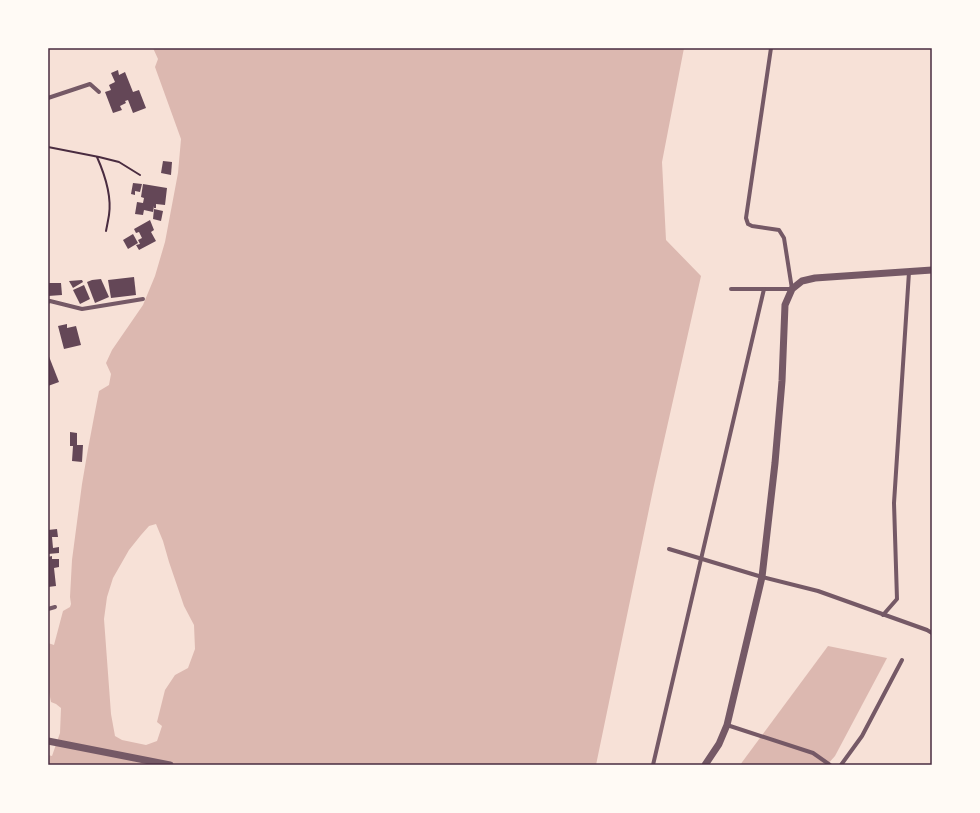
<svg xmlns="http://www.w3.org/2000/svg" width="980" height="813" viewBox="0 0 980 813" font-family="Overpass,sans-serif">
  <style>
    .water { fill: #dcb8b0; fill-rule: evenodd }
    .building { fill: #644757 }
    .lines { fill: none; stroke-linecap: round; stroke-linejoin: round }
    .path { stroke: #4a2c40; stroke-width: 2 }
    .minor { stroke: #755966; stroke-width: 4 }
    .tertiary { stroke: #755966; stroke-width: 7 }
    .neatline { fill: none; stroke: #4a2c40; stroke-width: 1.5 }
  </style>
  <rect width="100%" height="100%" fill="#f7e1d7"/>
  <!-- water -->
  <g class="water">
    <path d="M 153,48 L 684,48 L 662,162 L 666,240 L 701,276 L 654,485 L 596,765 L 48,765 L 48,755 L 52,756 L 60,733 L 61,708 L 56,704 L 51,702 L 48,687 L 48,643 L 54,645 L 63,611 L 70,607 L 71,604 L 70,597 L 72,560 L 82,484 L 88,449 L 94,417 L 99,391 L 109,385 L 111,374 L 106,363 L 112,350 L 143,305 L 155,276 L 165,242 L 178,173 L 181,139 L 155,67 L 158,59 ZM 156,524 L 163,541 L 169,562 L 184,606 L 194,625 L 195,649 L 188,668 L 175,675 L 165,690 L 157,722 L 162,726 L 157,741 L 146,745 L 122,740 L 115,736 L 111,714 L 104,619 L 107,597 L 113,578 L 129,550 L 141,535 L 149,526 Z"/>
    <polygon points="828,646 887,658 835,756 827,765 740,765"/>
  </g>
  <!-- building -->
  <g class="building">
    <polygon points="118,70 119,75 125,72 133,92 139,90 146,108 133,113 128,100 125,101 126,103 120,106 122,110 113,113 105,92 111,90 109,85 115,82 111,73"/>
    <polygon points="163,161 172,162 171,175 161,173"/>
    <polygon points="133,183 142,184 140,192 135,191 135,195 131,194"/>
    <polygon points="143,184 167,188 165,205 156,204 156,208 154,208 154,206 153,212 144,210 143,215 135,214 137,202 143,203 144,198 141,197"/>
    <polygon points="154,209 163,211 161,221 153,219"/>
    <polygon points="150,220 154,230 151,232 156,241 139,250 136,245 140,244 138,240 142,238 139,232 136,233 134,229"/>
    <polygon points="133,234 138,243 128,249 123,240"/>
    <polygon points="134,277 136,295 111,298 108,280"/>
    <polygon points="101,279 109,297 95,303 87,282 92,280"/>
    <polygon points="82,280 83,282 73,288 69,281"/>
    <polygon points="48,283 61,283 62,295 48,296"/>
    <polygon points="84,285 90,299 80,304 73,290"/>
    <polygon points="67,324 67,328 76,326 81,345 64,349 58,326"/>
    <polygon points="48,354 59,382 48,386"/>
    <polygon points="70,432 77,433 77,445 83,445 82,462 72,461 73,446 70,446"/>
    <polygon points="57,529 58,537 52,537 53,548 59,547 59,553 48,554 48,530"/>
    <polygon points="52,556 52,559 59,559 59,567 54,568 56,586 48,587 48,557"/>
  </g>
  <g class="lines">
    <!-- path -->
    <g class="path">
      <polyline points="48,147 99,157 119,162 140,175"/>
      <path d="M 97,157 C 105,175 112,195 109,215 C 108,221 107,226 106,231"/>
    </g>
    <!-- minor -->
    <g class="minor">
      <polyline points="48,98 90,84 99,92"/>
      <polyline points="731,289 792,289 784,238 779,230 752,226 748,224 746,218 771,48"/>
      <polyline points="48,302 50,301 82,309 143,299"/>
      <polyline points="669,549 762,577 818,591 927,630 932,633"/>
      <polyline points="48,609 55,607"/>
      <polyline points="883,615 897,599 894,503 909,272"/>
      <polyline points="727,725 813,753 830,765"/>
      <polyline points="653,765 764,289"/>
      <polyline points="841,765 862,736 902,660"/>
    </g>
    <!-- tertiary -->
    <g class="tertiary">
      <polyline points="48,741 170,765"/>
      <polyline points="705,765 719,744 727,725 762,577 775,463 782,381 785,305 792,289 802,281 815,278 932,270"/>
    </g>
  </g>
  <!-- border -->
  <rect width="980" height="813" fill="none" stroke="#fffaf5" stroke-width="98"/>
  <rect x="49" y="49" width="882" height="715" class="neatline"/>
</svg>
